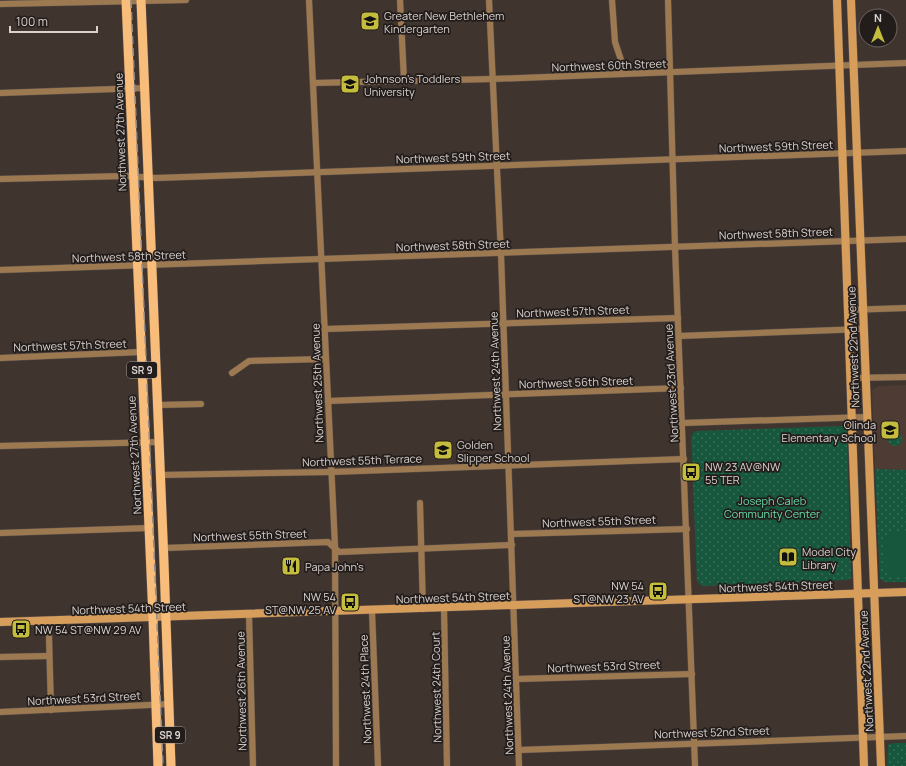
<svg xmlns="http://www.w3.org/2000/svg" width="906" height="766" viewBox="0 0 906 766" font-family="Manrope,sans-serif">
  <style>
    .built { fill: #4e3b34 }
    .grass { fill: url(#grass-dots) }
    .garden { fill: #16573e }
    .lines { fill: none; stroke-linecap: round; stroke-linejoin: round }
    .street-casing { stroke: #5c504c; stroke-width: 7 }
    .secondary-casing { stroke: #5c504c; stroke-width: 9 }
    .primary-casing { stroke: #5c504c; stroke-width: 10 }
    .street { stroke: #9d7951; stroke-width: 6 }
    .secondary { stroke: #d69d5b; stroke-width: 8 }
    .primary { stroke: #f8bd7a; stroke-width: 9 }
    .rail { stroke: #968c88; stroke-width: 1.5; stroke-dasharray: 8 4; stroke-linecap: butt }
    .labels { text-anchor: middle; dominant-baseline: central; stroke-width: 3.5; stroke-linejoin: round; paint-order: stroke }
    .shield { fill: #221d1b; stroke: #a39c99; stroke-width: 1 }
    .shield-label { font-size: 10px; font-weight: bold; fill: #dad2cf }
    .poi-label { font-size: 11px; fill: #dad2cf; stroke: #221d1b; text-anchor: start }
    .street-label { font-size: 11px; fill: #dad2cf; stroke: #221d1b }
    .park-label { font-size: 11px; fill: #67dcaa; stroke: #221d1b }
  </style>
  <defs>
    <pattern id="grass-dots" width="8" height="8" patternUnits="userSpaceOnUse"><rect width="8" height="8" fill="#16573e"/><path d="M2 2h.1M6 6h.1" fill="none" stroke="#376e59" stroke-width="1.8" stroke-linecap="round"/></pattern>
  </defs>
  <rect width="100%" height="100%" fill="#40342f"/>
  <!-- built -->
  <polygon class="built" points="906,385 906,470 875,469 872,390 878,386"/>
  <!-- grass -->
  <g class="grass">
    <polygon points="842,426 847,431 851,578 848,580 702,586 697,581 691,437 693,433 696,431"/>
    <circle cx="895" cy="439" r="7"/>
    <polygon points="875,469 906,470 906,582 885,582 880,579"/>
    <polygon points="893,743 906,743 906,766 887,766 888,745"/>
  </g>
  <!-- garden -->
  <polygon class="garden" points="896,532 906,532 906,575 890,576 886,572 885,537"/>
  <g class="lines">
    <!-- street casing -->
    <g class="street-casing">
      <g id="street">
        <polyline points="309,0 335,546 336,766"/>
        <polyline points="400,0 404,80"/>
        <polyline points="489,0 501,254 519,766"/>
        <polyline points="612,0 615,42 621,60 622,74"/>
        <polyline points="668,0 675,247 695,766"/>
        <polyline points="0,4 186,0"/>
        <polyline points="313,83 493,79 906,63"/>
        <polyline points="0,93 144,88"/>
        <polyline points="0,179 125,176 156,178 906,151"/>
        <polyline points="0,270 906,239"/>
        <polyline points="848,310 906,308"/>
        <polyline points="325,329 678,318"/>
        <polyline points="679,336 864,329"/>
        <polyline points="0,358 141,352"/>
        <polyline points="232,373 249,361 326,359"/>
        <polyline points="851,378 906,377"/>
        <polyline points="328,401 681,388"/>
        <polyline points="158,405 201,404"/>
        <polyline points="682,423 867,417"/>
        <polyline points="0,446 159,442"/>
        <polyline points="161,475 331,472 684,459"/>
        <polyline points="420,503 423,609"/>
        <polyline points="0,533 149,528"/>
        <polyline points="512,534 687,529"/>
        <polyline points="164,548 328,542 339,552 512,545"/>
        <polyline points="444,608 447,766"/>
        <polyline points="372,611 378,766"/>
        <polyline points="249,615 253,766"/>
        <polyline points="49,636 51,710"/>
        <polyline points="0,657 49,656"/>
        <polyline points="517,679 692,674"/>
        <polyline points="0,712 170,704"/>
        <polyline points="519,750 906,736"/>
      </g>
    </g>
    <!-- secondary casing -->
    <g class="secondary-casing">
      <g id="secondary">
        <polyline points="837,0 864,766"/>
        <polyline points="851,0 881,766"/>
        <polyline points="0,622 906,592"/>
      </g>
    </g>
    <!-- primary casing -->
    <g class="primary-casing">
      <g id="primary">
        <polyline points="126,0 153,618 158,766"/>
        <polyline points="141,0 164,563 171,766"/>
      </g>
    </g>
    <!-- street -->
    <use href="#street" class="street"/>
    <!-- secondary -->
    <use href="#secondary" class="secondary"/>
    <!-- primary -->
    <use href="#primary" class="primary"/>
    <!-- rail -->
    <polyline class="rail" points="131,0 163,766"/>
  </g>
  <!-- icons -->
  <defs>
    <g id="school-square" transform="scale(1)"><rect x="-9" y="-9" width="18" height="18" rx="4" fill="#c4bc3d" stroke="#221d1b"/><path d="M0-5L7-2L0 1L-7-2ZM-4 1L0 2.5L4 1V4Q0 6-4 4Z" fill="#111"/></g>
    <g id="bus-square" transform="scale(1)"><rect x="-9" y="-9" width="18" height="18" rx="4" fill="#c4bc3d" stroke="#221d1b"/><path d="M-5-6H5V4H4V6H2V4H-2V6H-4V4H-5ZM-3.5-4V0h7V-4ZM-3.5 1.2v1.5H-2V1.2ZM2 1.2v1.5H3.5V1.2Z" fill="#111"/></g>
    <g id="library-square" transform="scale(1)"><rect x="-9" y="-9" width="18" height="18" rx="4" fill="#c4bc3d" stroke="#221d1b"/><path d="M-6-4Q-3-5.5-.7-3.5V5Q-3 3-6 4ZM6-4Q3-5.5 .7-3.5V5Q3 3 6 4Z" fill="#111"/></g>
    <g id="restaurant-square" transform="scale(1)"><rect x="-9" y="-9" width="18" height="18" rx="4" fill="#c4bc3d" stroke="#221d1b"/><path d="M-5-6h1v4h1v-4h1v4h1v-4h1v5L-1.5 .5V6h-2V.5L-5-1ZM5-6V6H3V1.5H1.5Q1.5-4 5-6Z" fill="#111"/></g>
  </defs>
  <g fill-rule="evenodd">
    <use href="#school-square" x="370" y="21"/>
    <use href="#school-square" x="350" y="84"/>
    <use href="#school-square" x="890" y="430"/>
    <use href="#school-square" x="443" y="450"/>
    <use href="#bus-square" x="691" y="472"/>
    <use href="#library-square" x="788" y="557"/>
    <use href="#restaurant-square" x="291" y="566"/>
    <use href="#bus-square" x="658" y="591"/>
    <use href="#bus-square" x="350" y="602"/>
    <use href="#bus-square" x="21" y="629"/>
  </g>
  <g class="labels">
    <!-- shield labels -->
    <g class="shield">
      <rect x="127" y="362" width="30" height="16" rx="3"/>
      <rect x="155" y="727" width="30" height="16" rx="3"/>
    </g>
    <g class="shield-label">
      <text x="142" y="370">SR 9</text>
      <text x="170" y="735">SR 9</text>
    </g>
    <!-- poi labels -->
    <g class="poi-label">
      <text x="384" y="15">Greater New Bethlehem<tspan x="384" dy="13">Kindergarten</tspan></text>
      <text x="364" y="78">Johnson's Toddlers<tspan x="364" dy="13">University</tspan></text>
      <text x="876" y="424" text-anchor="end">Olinda<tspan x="876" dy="13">Elementary School</tspan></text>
      <text x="457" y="444">Golden<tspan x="457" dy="13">Slipper School</tspan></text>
      <text x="705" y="466">NW 23 AV@NW<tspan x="705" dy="13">55 TER</tspan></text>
      <text x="802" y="551">Model City<tspan x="802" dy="13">Library</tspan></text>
      <text x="305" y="566">Papa John's</text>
      <text x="644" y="585" text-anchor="end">NW 54<tspan x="644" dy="13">ST@NW 23 AV</tspan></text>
      <text x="336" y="596" text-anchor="end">NW 54<tspan x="336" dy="13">ST@NW 25 AV</tspan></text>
      <text x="35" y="629">NW 54 ST@NW 29 AV</text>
    </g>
    <!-- street labels -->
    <g class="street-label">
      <text transform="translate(609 65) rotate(-2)">Northwest 60th Street</text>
      <text transform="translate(120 132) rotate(-92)">Northwest 27th Avenue</text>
      <text transform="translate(776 146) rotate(-2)">Northwest 59th Street</text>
      <text transform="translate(453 157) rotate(-2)">Northwest 59th Street</text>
      <text transform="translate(776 233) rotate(-2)">Northwest 58th Street</text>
      <text transform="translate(453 245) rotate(-2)">Northwest 58th Street</text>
      <text transform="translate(129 256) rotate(-2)">Northwest 58th Street</text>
      <text transform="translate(573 311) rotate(-2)">Northwest 57th Street</text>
      <text transform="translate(70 345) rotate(-2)">Northwest 57th Street</text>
      <text transform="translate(853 347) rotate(-92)">Northwest 22nd Avenue</text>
      <text transform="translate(495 371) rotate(-92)">Northwest 24th Avenue</text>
      <text transform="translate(576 382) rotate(-2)">Northwest 56th Street</text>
      <text transform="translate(317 383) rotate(-92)">Northwest 25th Avenue</text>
      <text transform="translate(671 383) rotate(-93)">Northwest 23rd Avenue</text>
      <text transform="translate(134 455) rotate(-93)">Northwest 27th Avenue</text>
      <text transform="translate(362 460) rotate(-2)">Northwest 55th Terrace</text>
      <text transform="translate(599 521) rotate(-2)">Northwest 55th Street</text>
      <text transform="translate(250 535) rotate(-2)">Northwest 55th Street</text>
      <text transform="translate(776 586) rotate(-2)">Northwest 54th Street</text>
      <text transform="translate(453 597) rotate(-2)">Northwest 54th Street</text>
      <text transform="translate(129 608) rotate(-2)">Northwest 54th Street</text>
      <text transform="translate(604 666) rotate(-2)">Northwest 53rd Street</text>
      <text transform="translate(866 671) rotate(-93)">Northwest 22nd Avenue</text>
      <text transform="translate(436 687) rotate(-91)">Northwest 24th Court</text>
      <text transform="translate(365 689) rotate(-92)">Northwest 24th Place</text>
      <text transform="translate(241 691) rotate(-91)">Northwest 26th Avenue</text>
      <text transform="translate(507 695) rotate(-92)">Northwest 24th Avenue</text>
      <text transform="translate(84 698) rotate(-3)">Northwest 53rd Street</text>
      <text transform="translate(712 732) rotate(-2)">Northwest 52nd Street</text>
    </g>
    <!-- park labels -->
    <g class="park-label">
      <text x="772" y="500">Joseph Caleb<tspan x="772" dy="13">Community Center</tspan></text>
    </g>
  </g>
  <!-- north arrow -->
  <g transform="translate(878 28)"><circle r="19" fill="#221d1b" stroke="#6c6563"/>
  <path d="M0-3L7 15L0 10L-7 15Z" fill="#c4bc3d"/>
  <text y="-6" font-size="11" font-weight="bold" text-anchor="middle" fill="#dad2cf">N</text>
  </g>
  <!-- scale -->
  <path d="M10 26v6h87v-6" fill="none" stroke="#dad2cf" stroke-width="2"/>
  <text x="16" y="26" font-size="12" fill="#dad2cf" stroke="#221d1b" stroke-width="3" paint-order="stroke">100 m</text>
</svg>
